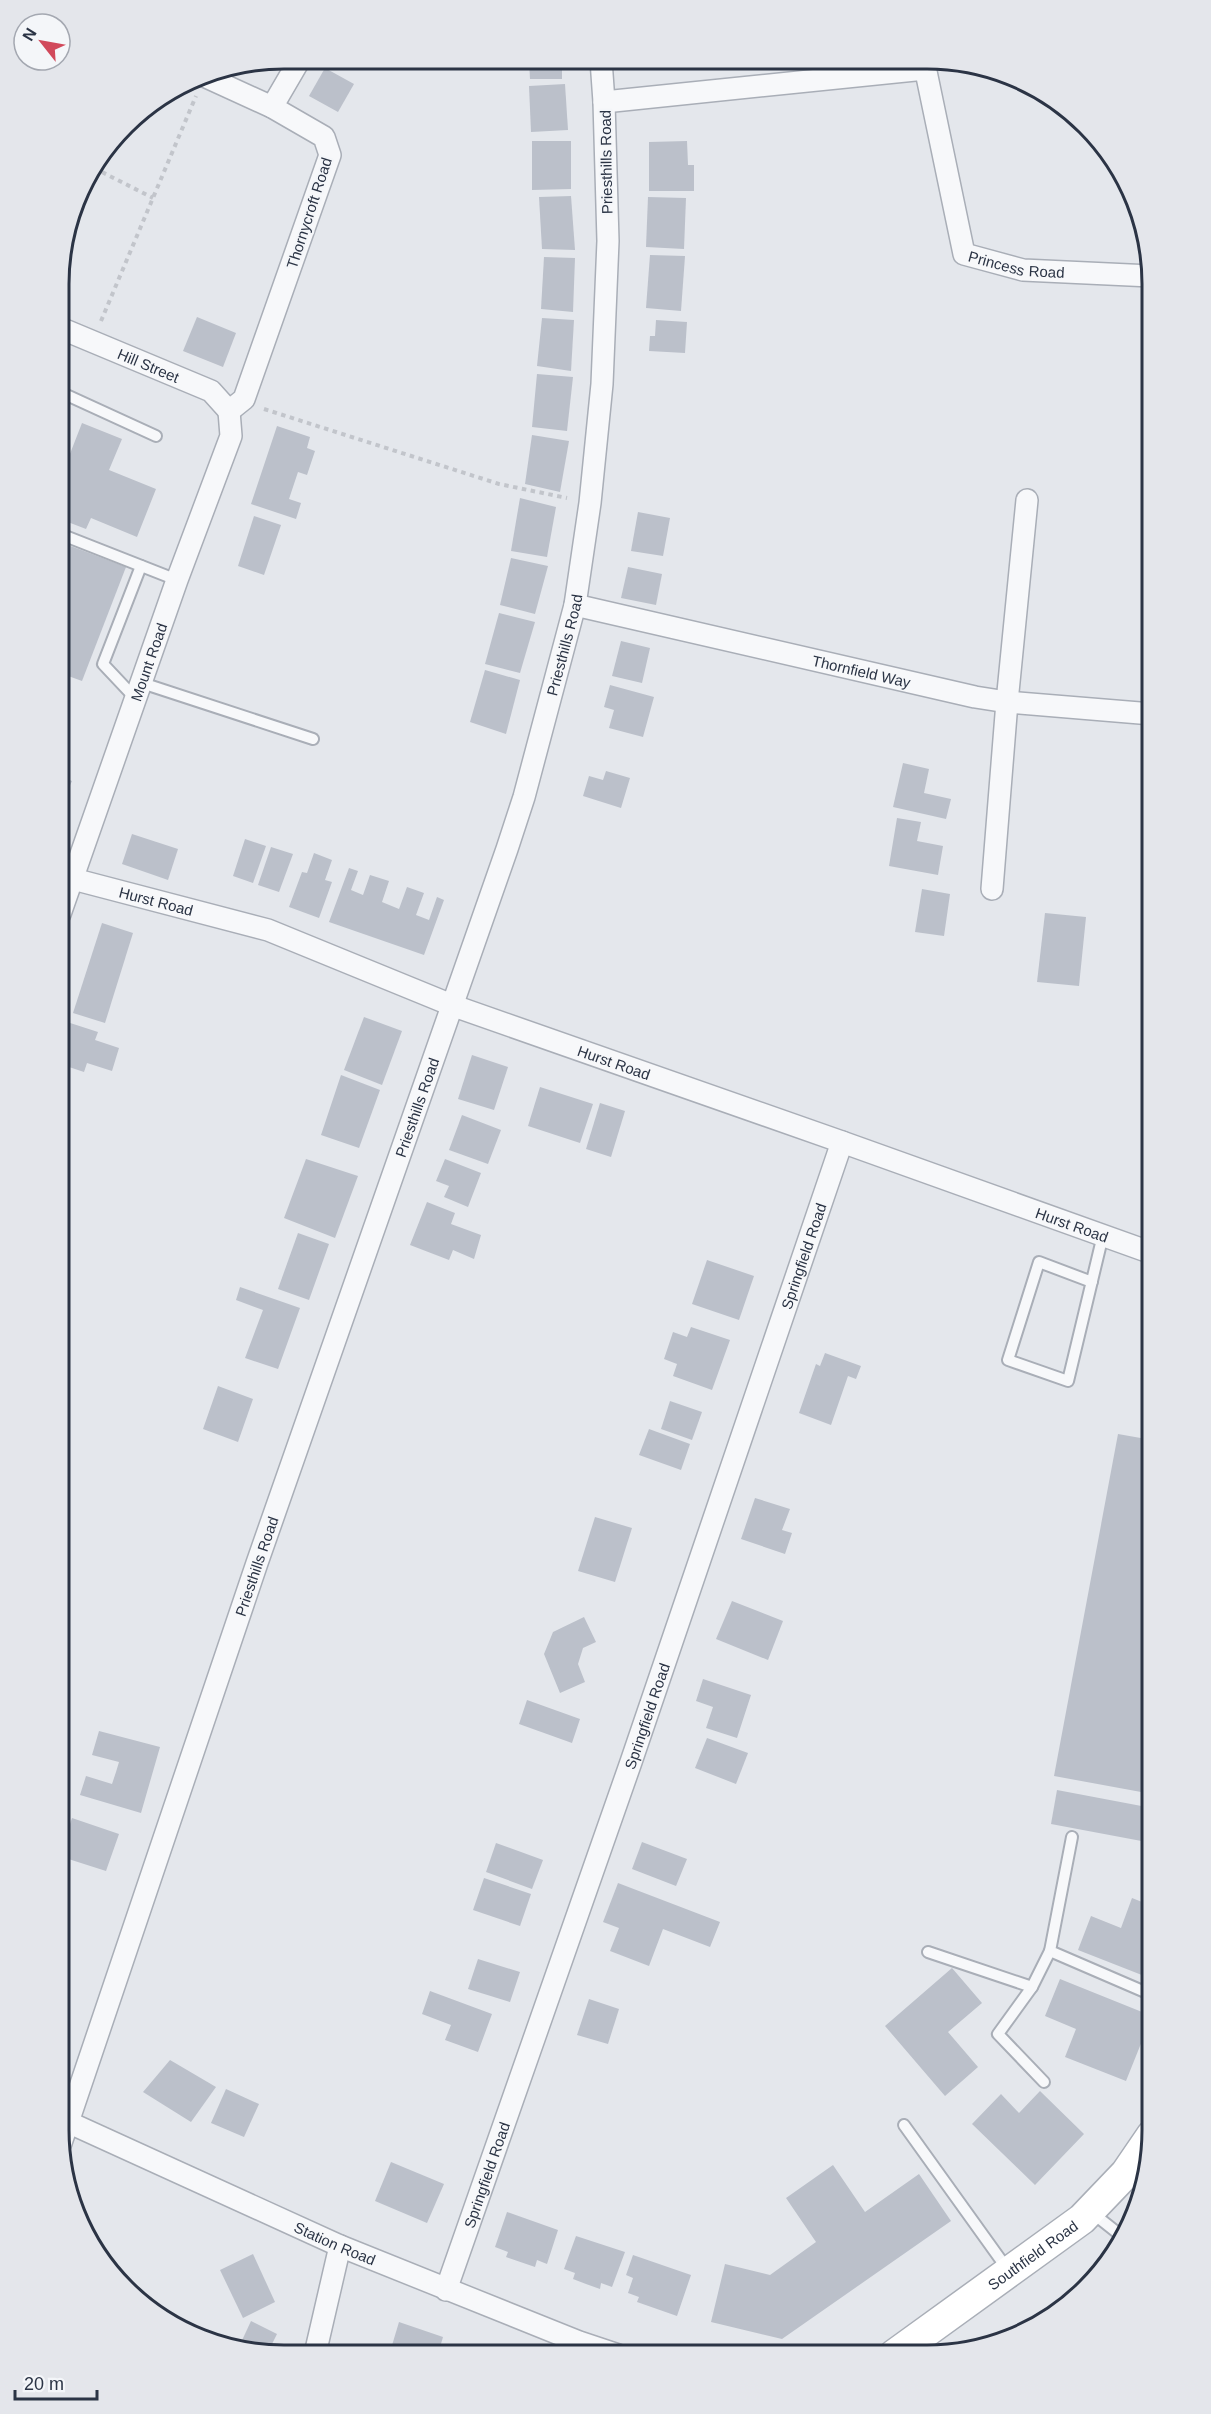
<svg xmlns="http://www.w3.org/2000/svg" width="1211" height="2414" viewBox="0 0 1211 2414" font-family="Helvetica,sans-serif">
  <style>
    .building { fill: #bbc0ca }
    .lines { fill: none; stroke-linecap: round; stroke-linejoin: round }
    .service-casing { stroke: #a9aeb7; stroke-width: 14 }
    .minor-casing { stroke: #a9aeb7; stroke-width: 24 }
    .secondary-casing { stroke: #a9aeb7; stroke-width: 33 }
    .path { stroke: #c2c5cb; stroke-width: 4; stroke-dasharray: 4.5 4.5; stroke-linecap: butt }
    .service { stroke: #f7f8fa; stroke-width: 10 }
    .minor { stroke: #f7f8fa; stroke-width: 21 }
    .secondary { stroke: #fff; stroke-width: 30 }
    .labels { text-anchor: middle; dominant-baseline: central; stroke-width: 4.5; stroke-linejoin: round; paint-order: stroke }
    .street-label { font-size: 15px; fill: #2b3445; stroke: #f4f6f9 }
    .rim { fill: none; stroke: #2b3445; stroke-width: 3 }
  </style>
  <rect width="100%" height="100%" fill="#e4e7ec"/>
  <!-- building -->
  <g class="building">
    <polygon points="529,60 562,60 562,79 530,79"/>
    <polygon points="325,68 354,84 338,112 309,96"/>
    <polygon points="565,84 568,130 531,132 529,86"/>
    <polygon points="156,102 146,119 140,115 132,129 126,126 135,115"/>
    <polygon points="532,141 571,141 571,189 532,190"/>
    <polygon points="687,141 688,165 694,165 694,191 649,191 649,142"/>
    <polygon points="571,196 575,250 542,249 539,197"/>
    <polygon points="648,197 686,198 684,249 646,247"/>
    <polygon points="650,255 685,256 681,311 646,308"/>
    <polygon points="544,257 575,258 573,312 541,309"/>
    <polygon points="197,317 236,333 223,367 183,351"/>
    <polygon points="542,318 574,320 571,371 537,366"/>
    <polygon points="656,320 687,322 685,353 649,351 650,336 655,336"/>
    <polygon points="537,374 573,377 567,431 532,427"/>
    <polygon points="82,423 122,439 109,470 156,489 137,537 91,518 86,529 60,519 60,462 66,464"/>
    <polygon points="277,426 310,437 307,448 315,451 307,475 298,472 289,499 301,503 296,519 251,504"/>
    <polygon points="532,435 569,441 560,492 525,484"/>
    <polygon points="520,498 556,507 547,557 511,551"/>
    <polygon points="638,512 670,518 663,556 631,551"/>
    <polygon points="254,516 281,525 264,575 238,566"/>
    <polygon points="60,542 126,567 82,681 60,673"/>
    <polygon points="511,558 548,566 535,614 500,605"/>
    <polygon points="628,567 662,574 656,605 621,598"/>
    <polygon points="499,613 535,622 520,673 485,664"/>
    <polygon points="621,641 650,648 642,683 612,676"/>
    <polygon points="485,670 520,680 506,734 470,722"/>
    <polygon points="610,685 654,697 643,737 609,728 614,710 604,707"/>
    <polygon points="903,763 929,769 924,793 951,799 946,819 893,807"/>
    <polygon points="606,771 630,778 621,808 583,796 589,776 603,780"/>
    <polygon points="60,776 72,781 60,807"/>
    <polygon points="897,818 921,822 917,841 943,846 938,875 889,866"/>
    <polygon points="132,834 178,849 168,880 122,864"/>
    <polygon points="245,839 266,846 253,883 233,876"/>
    <polygon points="271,847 293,854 279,892 258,885"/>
    <polygon points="314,853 332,860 325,880 332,882 319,918 289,907 302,872 307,873"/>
    <polygon points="349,868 358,871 351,890 363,895 370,875 389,881 382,902 399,909 407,887 424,893 416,915 429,920 437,897 444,900 424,955 329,922"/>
    <polygon points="922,889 950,894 944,936 915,932"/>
    <polygon points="1045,913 1086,917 1079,986 1037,982"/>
    <polygon points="102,923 133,933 105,1023 73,1013"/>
    <polygon points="364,1017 402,1031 382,1085 344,1070"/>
    <polygon points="64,1021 98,1032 95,1040 119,1048 112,1071 87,1063 84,1072 60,1064 60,1035"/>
    <polygon points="472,1055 508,1067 494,1110 458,1099"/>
    <polygon points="341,1075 380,1090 359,1148 321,1135"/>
    <polygon points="540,1087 593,1104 580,1143 528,1126"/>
    <polygon points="600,1103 625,1111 611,1157 586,1149"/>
    <polygon points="462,1115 501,1130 488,1164 449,1150"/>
    <polygon points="306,1159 358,1176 335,1238 284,1218"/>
    <polygon points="445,1159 481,1173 468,1207 444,1197 449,1186 436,1181"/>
    <polygon points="427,1202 455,1213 451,1224 481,1235 474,1259 453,1250 449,1260 410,1245"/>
    <polygon points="298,1233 329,1244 309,1300 278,1289"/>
    <polygon points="707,1260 754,1276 739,1320 692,1304"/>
    <polygon points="240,1287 300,1308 278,1369 245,1358 263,1310 236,1300"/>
    <polygon points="691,1327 730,1340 712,1390 673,1376 677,1364 664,1359 673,1332 687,1337"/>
    <polygon points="825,1353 861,1366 856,1379 848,1376 831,1425 799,1413 816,1364 820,1366"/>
    <polygon points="218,1386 253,1399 238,1442 203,1429"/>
    <polygon points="670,1401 702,1412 692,1440 661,1429"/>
    <polygon points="649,1429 690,1444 681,1470 639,1455"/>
    <polygon points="1118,1434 1152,1440 1152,1794 1054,1776"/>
    <polygon points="755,1498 790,1509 782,1530 792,1533 785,1554 741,1539"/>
    <polygon points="595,1517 632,1528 615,1582 578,1571"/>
    <polygon points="732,1601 783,1621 768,1660 716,1639"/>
    <polygon points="584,1617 596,1642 583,1648 578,1664 585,1682 560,1693 544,1654 553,1632"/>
    <polygon points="703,1679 751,1695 737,1738 706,1728 713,1707 696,1701"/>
    <polygon points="527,1700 580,1719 572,1743 519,1724"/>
    <polygon points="99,1731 160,1747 141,1813 80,1795 86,1776 112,1784 116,1772 119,1762 92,1755"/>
    <polygon points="707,1738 748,1753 736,1784 695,1768"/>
    <polygon points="1057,1790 1152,1808 1152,1843 1051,1824"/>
    <polygon points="72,1818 119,1834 106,1871 59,1856"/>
    <polygon points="642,1842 687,1859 676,1886 632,1869"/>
    <polygon points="496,1843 543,1860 532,1889 486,1872"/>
    <polygon points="484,1878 531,1894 520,1926 473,1910"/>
    <polygon points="618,1883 720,1922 710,1947 663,1929 649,1966 610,1951 619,1928 603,1922"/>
    <polygon points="1132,1898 1152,1906 1152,1979 1078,1950 1091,1916 1121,1928"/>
    <polygon points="478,1959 520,1972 510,2002 468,1989"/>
    <polygon points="952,1968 982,2003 948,2032 978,2067 945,2096 885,2026"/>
    <polygon points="1060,1979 1152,2016 1126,2081 1065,2057 1076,2029 1045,2016"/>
    <polygon points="430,1991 492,2014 478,2052 445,2040 451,2025 422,2014"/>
    <polygon points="589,1999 619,2009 608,2044 577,2035"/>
    <polygon points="170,2060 216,2087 191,2122 143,2092"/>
    <polygon points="226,2089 259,2104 244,2137 211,2123"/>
    <polygon points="1040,2091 1084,2134 1035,2185 972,2124 1001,2094 1019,2113"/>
    <polygon points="391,2162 444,2184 427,2223 375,2201"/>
    <polygon points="833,2165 865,2212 919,2174 951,2221 782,2339 711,2322 725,2264 770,2275 816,2242 786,2198"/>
    <polygon points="507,2212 558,2230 547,2264 537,2260 535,2267 506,2257 508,2252 495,2247"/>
    <polygon points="576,2236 625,2252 612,2287 601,2283 600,2289 586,2284 573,2279 575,2273 564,2269"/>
    <polygon points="253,2254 275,2302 243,2318 220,2270"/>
    <polygon points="633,2255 691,2275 677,2316 637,2302 639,2297 628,2293 633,2278 626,2275"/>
    <polygon points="251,2321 277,2334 267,2354 254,2354 238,2349"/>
    <polygon points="399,2322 443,2337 438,2354 397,2354 390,2352"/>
  </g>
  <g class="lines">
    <!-- service casing -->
    <g class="service-casing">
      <g id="service">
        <polyline points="60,392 156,436"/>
        <polyline points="60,534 177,580"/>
        <polyline points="142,683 313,739"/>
        <polyline points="136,699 103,664 141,566"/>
        <polyline points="1092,1282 1039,1262 1008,1360 1068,1381 1103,1235"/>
        <polyline points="1072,1837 1050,1951 1152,1995"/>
        <polyline points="928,1952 1032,1987 1050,1951"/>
        <polyline points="1032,1987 998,2034 1044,2082"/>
        <polyline points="904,2125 1008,2270"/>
        <polyline points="1090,2211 1119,2234 1125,2234"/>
      </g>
    </g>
    <!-- minor casing -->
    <g class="minor-casing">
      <g id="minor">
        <path id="s1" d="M 924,62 L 964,254 L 1023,270 L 1151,276"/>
        <polyline points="202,75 272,107 324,137 330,155 244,399 229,411"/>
        <polyline points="604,102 925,69"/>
        <polyline points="272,107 300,59"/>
        <path id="s2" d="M 60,328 L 211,391 L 229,411"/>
        <path id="s3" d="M 575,605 L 975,697 L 1007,702 L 1152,714"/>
        <path id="s4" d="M 73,879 L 268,930 L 454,1006 L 842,1142 L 1152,1253"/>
        <polyline points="992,889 1007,702 1027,500"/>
        <path id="s5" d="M 60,914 L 177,580 L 231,436 L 229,411"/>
        <path id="s6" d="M 59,2118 L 340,2246 L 579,2342 L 618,2355"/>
        <path id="s7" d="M 61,2143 L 257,1563 L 507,849 L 524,797 L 575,605 L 590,503 L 602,384 L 608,241 L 604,102 L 601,60"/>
        <path id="s8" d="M 446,2290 L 631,1762 L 842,1142"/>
        <polyline points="315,2354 340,2246"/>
      </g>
    </g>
    <!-- secondary casing -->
    <g class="secondary-casing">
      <g id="secondary">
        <path id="s9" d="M 894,2355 L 1082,2219 L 1126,2173 L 1152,2135"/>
      </g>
    </g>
    <!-- path -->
    <g class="path">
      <polyline points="94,168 153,198"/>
      <polyline points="101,321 196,96"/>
      <polyline points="264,409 499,484 567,498"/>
    </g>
    <!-- service -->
    <use href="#service" class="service"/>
    <!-- minor -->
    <use href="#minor" class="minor"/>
    <!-- secondary -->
    <use href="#secondary" class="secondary"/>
  </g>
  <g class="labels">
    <!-- street labels -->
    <g class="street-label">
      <text transform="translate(606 162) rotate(-91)">Priesthills Road</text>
      <text transform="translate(309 213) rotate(-72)">Thornycroft Road</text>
      <text stroke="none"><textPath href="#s1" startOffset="250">Princess Road</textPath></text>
      <text stroke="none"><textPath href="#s2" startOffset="96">Hill Street</textPath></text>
      <text stroke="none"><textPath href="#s7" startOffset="1581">Priesthills Road</textPath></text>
      <text stroke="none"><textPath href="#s5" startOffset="267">Mount Road</textPath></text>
      <text stroke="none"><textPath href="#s3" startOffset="294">Thornfield Way</textPath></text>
      <text stroke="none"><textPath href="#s4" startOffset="86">Hurst Road</textPath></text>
      <text stroke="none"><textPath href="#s4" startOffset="572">Hurst Road</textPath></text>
      <text stroke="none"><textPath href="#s7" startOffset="1095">Priesthills Road</textPath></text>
      <text stroke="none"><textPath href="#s4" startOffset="1058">Hurst Road</textPath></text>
      <text stroke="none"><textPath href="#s8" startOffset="1094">Springfield Road</textPath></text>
      <text stroke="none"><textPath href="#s7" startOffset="609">Priesthills Road</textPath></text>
      <text stroke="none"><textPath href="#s8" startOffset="608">Springfield Road</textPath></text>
      <text stroke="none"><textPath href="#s8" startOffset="122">Springfield Road</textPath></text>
      <text stroke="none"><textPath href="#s6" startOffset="303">Station Road</textPath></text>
      <text stroke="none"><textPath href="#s9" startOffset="171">Southfield Road</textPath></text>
    </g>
  </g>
  <!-- crop -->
  <path d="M0 0H1211V2414H0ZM284 69H927A215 215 0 0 1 1142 284V2130A215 215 0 0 1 927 2345H284A215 215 0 0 1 69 2130V284A215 215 0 0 1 284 69Z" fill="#e4e6eb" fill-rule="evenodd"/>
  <path class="rim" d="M284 69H927A215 215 0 0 1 1142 284V2130A215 215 0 0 1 927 2345H284A215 215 0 0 1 69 2130V284A215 215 0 0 1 284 69Z"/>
  <!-- north arrow -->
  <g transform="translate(42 42) rotate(301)"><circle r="28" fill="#f4f6f9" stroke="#a4a8b1" stroke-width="1.5"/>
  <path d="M0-4.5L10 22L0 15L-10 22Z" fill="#d1495b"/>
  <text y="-9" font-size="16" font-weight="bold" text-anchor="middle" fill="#2b3445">N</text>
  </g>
  <!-- scale -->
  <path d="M15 2390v9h82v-9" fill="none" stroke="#2b3445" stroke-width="3"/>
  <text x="24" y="2390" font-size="18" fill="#2b3445" stroke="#f4f6f9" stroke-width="4.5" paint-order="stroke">20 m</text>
</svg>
